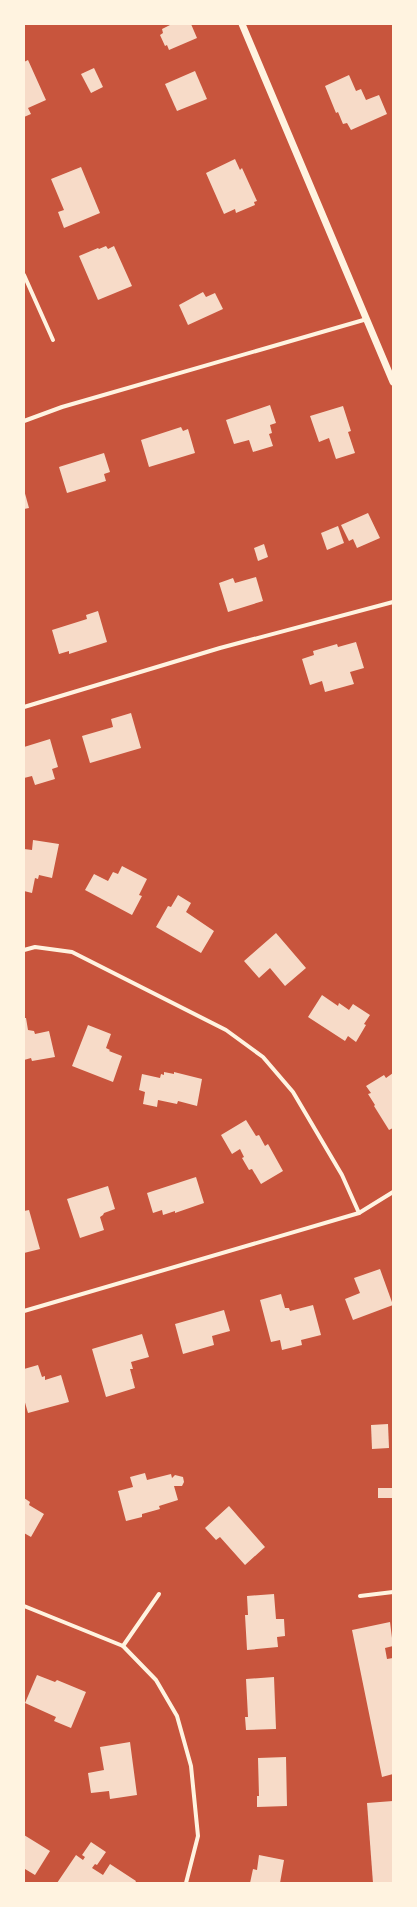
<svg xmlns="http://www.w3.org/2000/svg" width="417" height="1907" viewBox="0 0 417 1907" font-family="Rubik,sans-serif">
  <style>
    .building { fill: #f7dbc8 }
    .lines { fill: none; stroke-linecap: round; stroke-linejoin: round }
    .minor { stroke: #fff3e0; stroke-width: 4 }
    .tertiary { stroke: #fff3e0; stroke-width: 7 }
  </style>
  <rect width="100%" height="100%" fill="#c8553d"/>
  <!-- building -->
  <g class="building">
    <polygon points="172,24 191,24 197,38 169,50 167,45 165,46 160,35 163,33 162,29"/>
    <polygon points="28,60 46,100 28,108 31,114 24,117 24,62"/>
    <polygon points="94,68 103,87 91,93 81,74"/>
    <polygon points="195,71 207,99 177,111 165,84"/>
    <polygon points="349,75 356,91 361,89 366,100 379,95 387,114 351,130 347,123 343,124 338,112 336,113 325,86"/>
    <polygon points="235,159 240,170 242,168 257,201 254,202 255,205 236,213 235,209 224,214 206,173"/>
    <polygon points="81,167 100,213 64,228 58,212 64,210 51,179"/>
    <polygon points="106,246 108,249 114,246 132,286 98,300 79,256 98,248 99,249"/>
    <polygon points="203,292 206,297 215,293 223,309 188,325 179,305"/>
    <polygon points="270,405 276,423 270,425 272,433 269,434 273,446 253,452 249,440 234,444 226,420"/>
    <polygon points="343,406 351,431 348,432 355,453 336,459 329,438 319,442 310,416"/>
    <polygon points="181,427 183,431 188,429 195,453 149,467 141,440"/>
    <polygon points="104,453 110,472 104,474 106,481 67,493 59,467"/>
    <polygon points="24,490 29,508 24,509"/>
    <polygon points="368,513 380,538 357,548 353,539 349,541 341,525"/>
    <polygon points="338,526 344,543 327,550 321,533"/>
    <polygon points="264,544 268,557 258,561 254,548"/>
    <polygon points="256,577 263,601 228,612 219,583 233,578 235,583"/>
    <polygon points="98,611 107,642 69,654 69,651 59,654 52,630 87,619 86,615"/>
    <polygon points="356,642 364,668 350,672 354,684 325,692 322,681 310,685 302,659 314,655 313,651 337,644 338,647"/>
    <polygon points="131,713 141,748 90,763 82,736 113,727 111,719"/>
    <polygon points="50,739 58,767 52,769 55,779 35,785 32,776 24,778 24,747"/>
    <polygon points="33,840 59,844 52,878 39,875 38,879 35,878 32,893 24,891 24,849 32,850"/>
    <polygon points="122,866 147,879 139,895 142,896 132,915 85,890 94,874 108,881 113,872 118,874"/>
    <polygon points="178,895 191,903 186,912 214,931 201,953 156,927 168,906 171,907"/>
    <polygon points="276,933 306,968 285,986 270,968 259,978 244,961"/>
    <polygon points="322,995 338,1006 339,1003 349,1010 353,1004 370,1015 364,1024 366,1025 356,1042 348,1036 345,1041 308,1017"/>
    <polygon points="24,1018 26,1018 28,1030 34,1031 35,1034 49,1031 55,1057 32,1061 31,1058 24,1060"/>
    <polygon points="88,1025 111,1034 106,1048 110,1050 109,1051 122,1056 113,1082 72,1066"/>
    <polygon points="164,1072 174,1074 174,1072 202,1079 197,1106 178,1101 177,1104 158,1100 157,1107 143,1104 145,1092 139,1090 142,1074 160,1078 161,1074 164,1075"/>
    <polygon points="393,1073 393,1128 389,1130 374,1106 375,1105 368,1094 371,1093 366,1086 384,1075 386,1078"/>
    <polygon points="246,1120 256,1136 259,1135 265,1146 268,1144 283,1171 261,1184 252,1169 249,1170 242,1158 244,1157 240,1149 232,1154 221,1135"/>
    <polygon points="196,1177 204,1203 175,1213 175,1211 163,1215 162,1210 153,1213 147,1193"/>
    <polygon points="108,1186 115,1209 104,1213 103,1215 100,1217 104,1230 80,1238 67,1199"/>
    <polygon points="29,1210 40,1249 24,1253 24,1211"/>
    <polygon points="380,1269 393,1305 353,1320 345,1299 360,1293 354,1278"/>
    <polygon points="281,1294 285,1308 289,1308 290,1311 313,1305 321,1335 301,1340 302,1345 282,1350 280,1340 271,1342 260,1300"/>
    <polygon points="224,1310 230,1331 212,1336 214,1345 183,1354 175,1324"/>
    <polygon points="142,1334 149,1357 131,1362 133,1369 130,1369 135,1388 106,1397 92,1349"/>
    <polygon points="38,1365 42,1377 45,1376 45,1380 61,1375 69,1402 28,1413 24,1399 24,1369"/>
    <polygon points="388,1424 389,1448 372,1449 371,1425"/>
    <polygon points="145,1473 147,1480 171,1474 172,1478 175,1475 183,1477 184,1482 182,1486 174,1486 178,1500 159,1506 160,1509 142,1514 142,1517 126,1521 118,1491 133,1487 130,1477"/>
    <rect x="378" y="1488" width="15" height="10"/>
    <polygon points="24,1498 30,1502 29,1505 44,1514 31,1537 24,1533"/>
    <polygon points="229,1506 265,1547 245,1565 220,1537 216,1540 205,1528"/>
    <polygon points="274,1594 276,1619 284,1619 285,1636 277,1637 278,1647 247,1650 245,1615 248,1615 247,1596"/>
    <polygon points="390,1622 393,1646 385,1648 387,1659 393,1658 393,1774 382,1777 352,1630"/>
    <polygon points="37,1675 55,1682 57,1680 86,1692 71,1728 54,1721 56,1717 25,1703"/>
    <polygon points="274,1677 276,1729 246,1730 245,1717 248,1717 246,1679"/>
    <polygon points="130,1742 137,1795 110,1799 109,1791 91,1793 88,1773 104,1770 100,1747"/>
    <polygon points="286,1757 287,1806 257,1807 257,1796 259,1796 258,1758"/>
    <polygon points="393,1801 393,1883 373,1883 367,1803"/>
    <polygon points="24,1835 50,1851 35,1875 25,1869 24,1870"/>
    <polygon points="91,1842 106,1852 97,1865 95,1864 92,1868 103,1875 110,1864 136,1881 135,1883 57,1883 76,1855 83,1860 85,1857 82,1855"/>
    <polygon points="259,1855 284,1860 280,1883 250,1883 253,1869 257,1870"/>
  </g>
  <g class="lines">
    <!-- minor -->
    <g class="minor">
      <polyline points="24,275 53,340"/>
      <polyline points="24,421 62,407 367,319"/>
      <polyline points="24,707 220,648 393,602"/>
      <polyline points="24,950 35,947 72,952 226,1030 263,1057 293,1092 342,1175 359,1213"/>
      <polyline points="24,1311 359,1213 393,1192"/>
      <polyline points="360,1596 393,1592"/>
      <polyline points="24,1606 123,1646 156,1680 177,1716 191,1766 198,1836 186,1883"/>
      <polyline points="123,1646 159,1594"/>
    </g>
    <!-- tertiary -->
    <polyline class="tertiary" points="242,24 393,382"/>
  </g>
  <!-- border -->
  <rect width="417" height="1907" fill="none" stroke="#fff3e0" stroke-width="50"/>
</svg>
